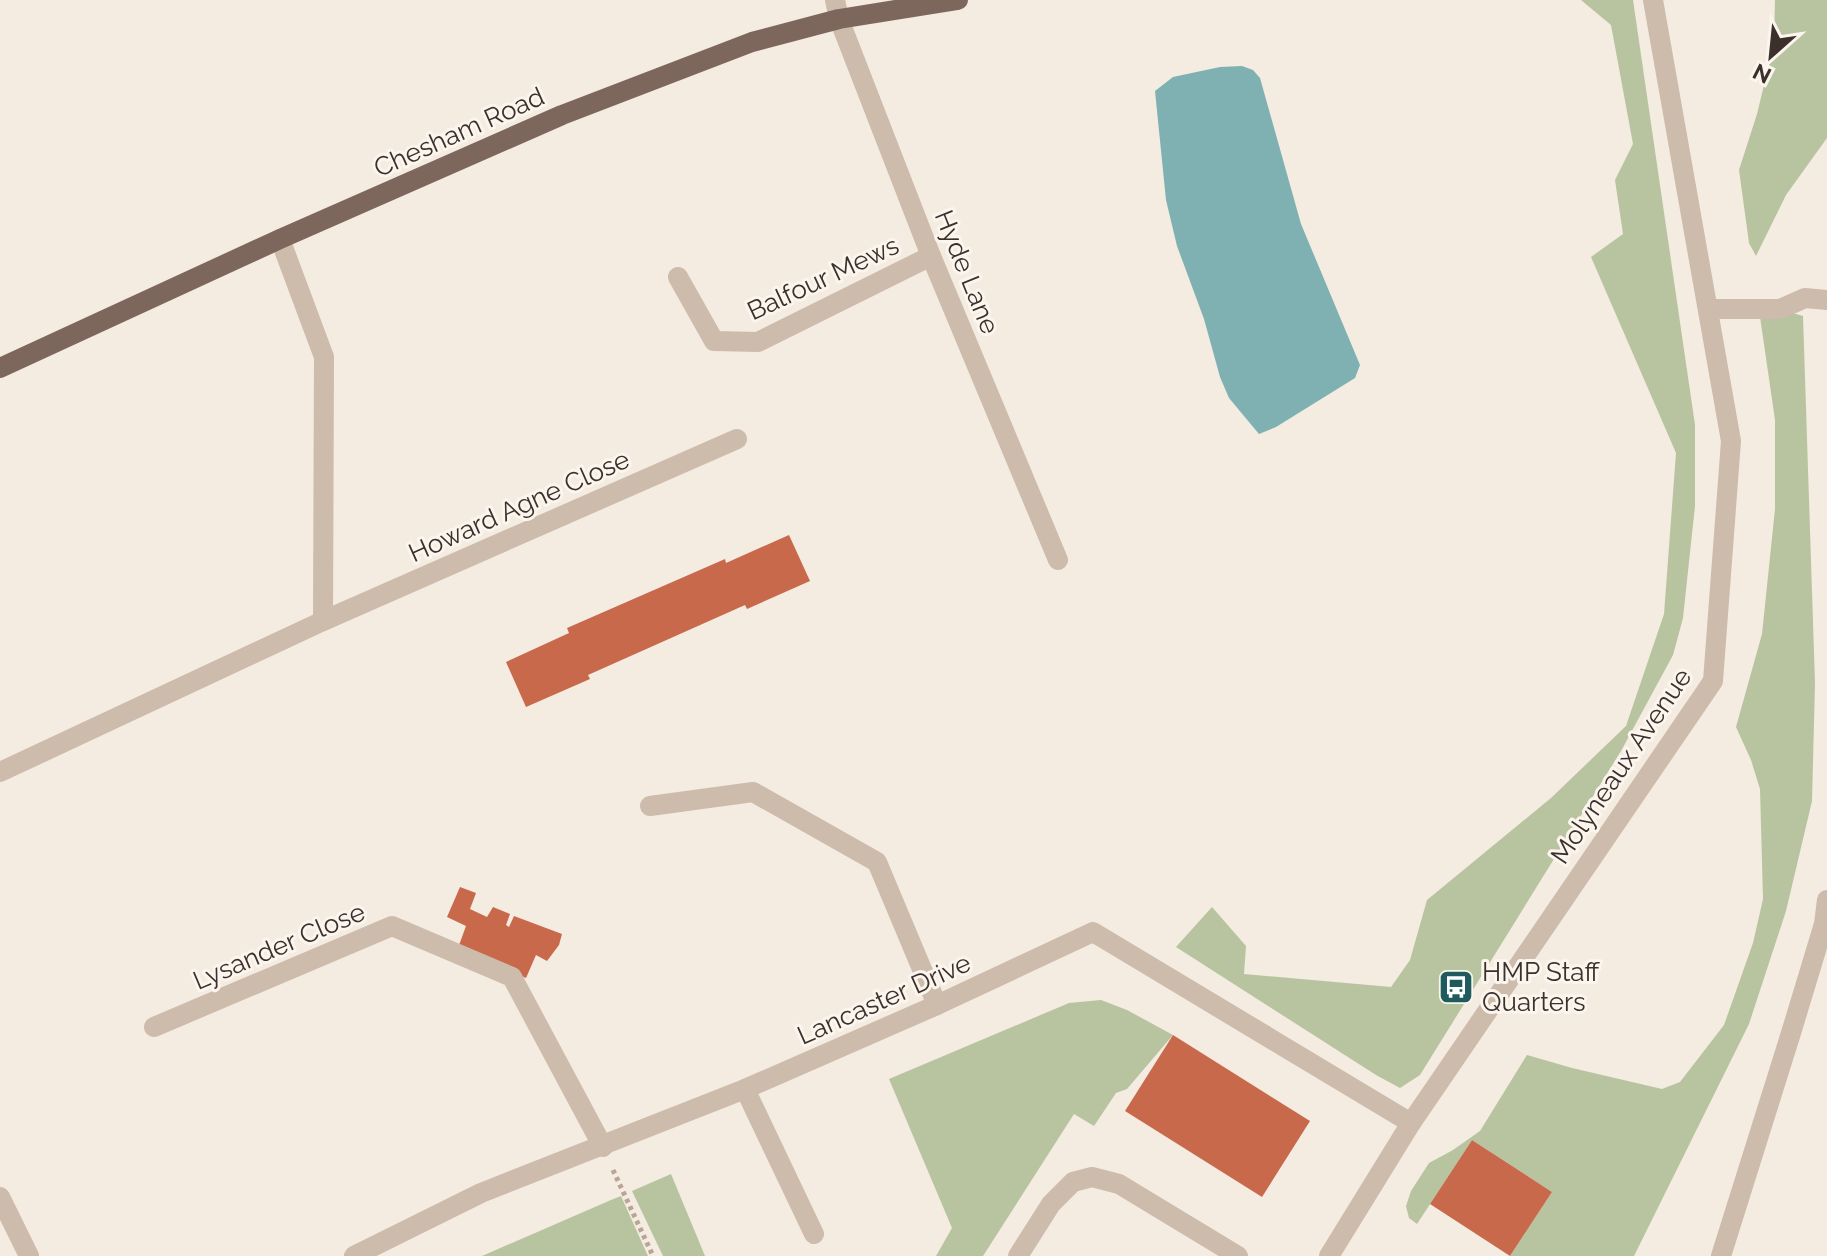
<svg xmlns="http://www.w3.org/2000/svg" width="1827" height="1256" viewBox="0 0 1827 1256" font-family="Raleway,sans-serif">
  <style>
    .green { fill: #b8c4a0 }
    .water { fill: #7fb0b2 }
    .building { fill: #c8694b }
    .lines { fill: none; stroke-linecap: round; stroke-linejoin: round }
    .path { stroke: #b9a596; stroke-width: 5; stroke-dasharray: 4 4; stroke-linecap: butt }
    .minor { stroke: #cdbbac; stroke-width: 20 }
    .major { stroke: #7d675c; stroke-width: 20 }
    .labels { text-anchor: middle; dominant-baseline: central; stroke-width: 6; stroke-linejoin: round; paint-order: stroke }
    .street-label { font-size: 26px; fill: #3b302b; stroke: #fbf5ee }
    .poi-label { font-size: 26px; fill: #3b302b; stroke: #fbf5ee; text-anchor: start }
  </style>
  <rect width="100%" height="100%" fill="#f4ebe1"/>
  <!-- green -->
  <g class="green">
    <polygon points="1581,0 1633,0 1695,425 1695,506 1683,618 1673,655 1621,751 1420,1075 1400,1088 1376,1075 1176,947 1212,907 1246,946 1244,974 1391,987 1410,960 1427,900 1551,798 1626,726 1664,614 1676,453 1591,257 1623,234 1615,180 1633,144 1611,25"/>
    <polygon points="1775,0 1827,0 1827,138 1786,195 1756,256 1749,243 1739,170 1757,114 1774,44"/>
    <polygon points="1758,303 1803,316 1815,683 1812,801 1786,911 1749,1024 1634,1256 1510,1256 1552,1192 1472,1140 1417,1224 1409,1218 1406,1206 1411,1191 1429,1163 1453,1150 1480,1131 1527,1055 1572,1068 1662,1089 1680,1082 1724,1025 1753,943 1763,899 1760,789 1751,760 1736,727 1762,634 1775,509 1775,420"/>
    <polygon points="1101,1000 1127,1010 1173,1035 1127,1089 1116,1093 1094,1126 1074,1114 983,1256 936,1256 952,1228 889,1079 1069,1003"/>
    <polygon points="671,1174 705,1256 663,1256 632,1191"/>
    <polygon points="621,1196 648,1256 482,1256 611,1200"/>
  </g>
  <!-- water -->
  <polygon class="water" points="1242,66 1253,70 1260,78 1301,224 1360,365 1355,378 1276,427 1259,434 1229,398 1220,377 1204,319 1177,246 1166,200 1155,91 1173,77 1220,67"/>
  <!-- building -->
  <g class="building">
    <polygon points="789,535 810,581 747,609 745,605 588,675 590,679 526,707 506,662 569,633 567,628 725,559 726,563"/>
    <polygon points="460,887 476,893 470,909 487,917 493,907 510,914 506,925 509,927 514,916 562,934 559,945 547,961 536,955 526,978 458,948 466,926 447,917"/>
    <polygon points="1173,1035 1310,1121 1262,1197 1125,1111"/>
    <polygon points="1472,1140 1552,1192 1510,1256 1430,1204"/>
  </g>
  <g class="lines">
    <!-- path -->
    <polyline class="path" points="613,1170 653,1256"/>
    <!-- minor -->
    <g class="minor">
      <polyline points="835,0 839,19 931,256 1058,560"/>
      <polyline points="280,239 324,357 323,621"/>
      <polyline points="678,277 714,341 758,342 931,256"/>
      <polyline points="1708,309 1780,309 1805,298 1827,300"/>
      <polyline points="0,772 323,621 737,439"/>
      <polyline points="650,806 753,792 877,862 937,1005"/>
      <polyline points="154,1027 392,926 512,977 603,1147"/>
      <polyline points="745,1089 814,1234"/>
      <polyline points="0,1197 29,1256"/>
      <polyline points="354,1256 481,1193 745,1089 937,1005 1093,932 1411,1123"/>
      <polyline points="1018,1256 1051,1204 1073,1182 1092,1177 1119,1184 1238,1256"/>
      <polyline points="1329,1256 1411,1123 1713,681 1731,441 1653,0"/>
      <polyline points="1721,1256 1791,1033 1824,924 1827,900"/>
    </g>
    <!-- major -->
    <polyline class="major" points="0,368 280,239 562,115 752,42 839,19 958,0"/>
  </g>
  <!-- icons -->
  <defs>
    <g id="bus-square" transform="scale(1.8)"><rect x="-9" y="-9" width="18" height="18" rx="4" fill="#1f5a5e" stroke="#fbf5ee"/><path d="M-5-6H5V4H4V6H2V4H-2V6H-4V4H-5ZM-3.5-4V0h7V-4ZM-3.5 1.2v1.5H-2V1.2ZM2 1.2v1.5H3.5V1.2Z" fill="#fff"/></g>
  </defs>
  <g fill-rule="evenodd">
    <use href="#bus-square" x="1456" y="987"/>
  </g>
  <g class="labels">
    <!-- street labels -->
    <g class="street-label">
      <text transform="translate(459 132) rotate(-24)">Chesham Road</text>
      <text transform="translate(967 272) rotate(68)">Hyde Lane</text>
      <text transform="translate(823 278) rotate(-25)">Balfour Mews</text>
      <text transform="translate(519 506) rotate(-24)">Howard Agne Close</text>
      <text transform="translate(1621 766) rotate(-56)">Molyneaux Avenue</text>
      <text transform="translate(279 946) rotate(-23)">Lysander Close</text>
      <text transform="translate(884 999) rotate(-24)">Lancaster Drive</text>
    </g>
    <!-- poi labels -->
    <g class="poi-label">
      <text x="1482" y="972">HMP Staff<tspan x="1482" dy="30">Quarters</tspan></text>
    </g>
  </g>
  <!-- north arrow -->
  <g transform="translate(1771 56) rotate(207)" stroke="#fbf5ee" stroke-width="6" paint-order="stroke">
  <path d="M0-6L14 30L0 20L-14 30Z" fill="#3b302b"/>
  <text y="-12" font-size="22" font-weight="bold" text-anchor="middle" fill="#3b302b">N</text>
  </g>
</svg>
